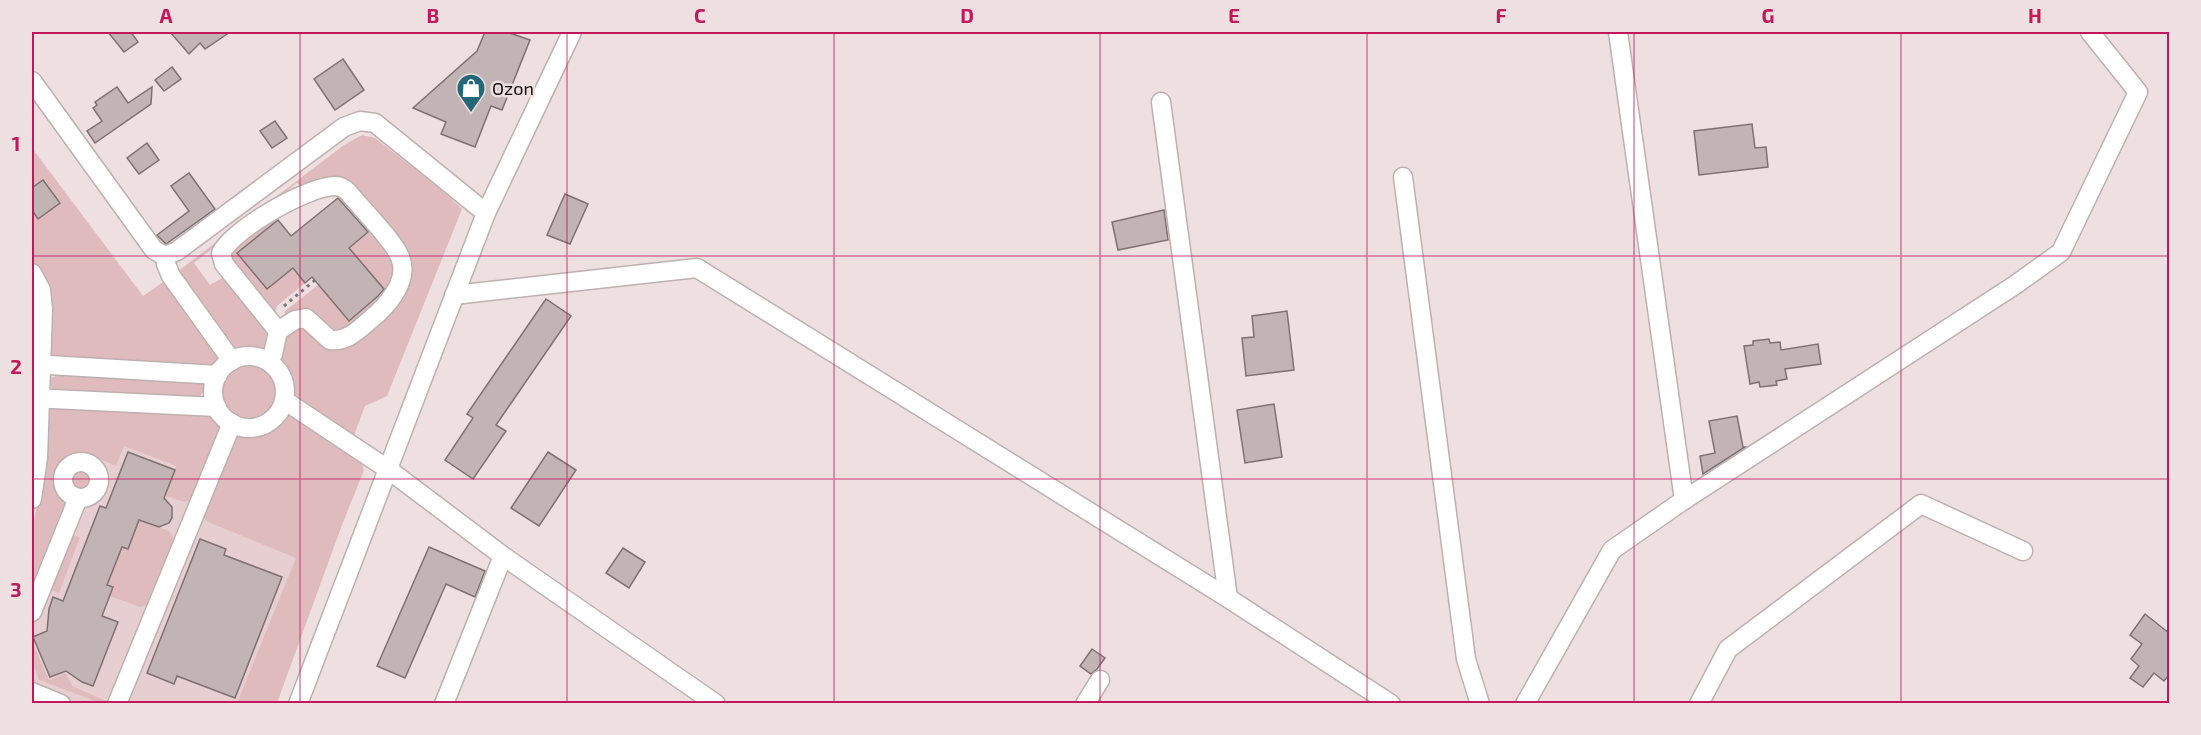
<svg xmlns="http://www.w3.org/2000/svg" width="2201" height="735" viewBox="0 0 2201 735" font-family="'Exo 2',sans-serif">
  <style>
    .built { fill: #e7cfd1 }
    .green { fill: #e0bbbd }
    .building { fill: #c2b3b4; stroke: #7e7171; stroke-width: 1.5 }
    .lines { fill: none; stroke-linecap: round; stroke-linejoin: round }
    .minor-casing { stroke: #beb0b0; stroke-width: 21 }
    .path { stroke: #7e7475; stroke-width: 3; stroke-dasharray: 3 4.5; stroke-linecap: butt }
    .minor { stroke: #fff; stroke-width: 18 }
    .grid { fill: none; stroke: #c2185b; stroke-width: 1.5; stroke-opacity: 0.55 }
    .labels { text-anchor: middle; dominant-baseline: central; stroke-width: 5; stroke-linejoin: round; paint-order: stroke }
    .poi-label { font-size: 18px; fill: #130e0e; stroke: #eedfe0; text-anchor: start }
    .neatline { fill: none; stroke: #c2185b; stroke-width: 2 }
    .grid-label { font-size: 20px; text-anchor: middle; font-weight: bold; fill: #c2185b }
  </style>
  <rect width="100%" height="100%" fill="#eedfe0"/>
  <!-- built -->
  <polygon class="built" points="157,434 330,501 267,703 77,703 32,686 32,552 51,458"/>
  <!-- green -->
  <g class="green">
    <polygon points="362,135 375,138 442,190 462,209 387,396 365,406 353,438 294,396 280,354 285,337 302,325 328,346 407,277 352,187 302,186 297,183 194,263 210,285 224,277 270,331 267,348 264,350 240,351 233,348 177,272 344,145"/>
    <polygon points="32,148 143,296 166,280 219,356 217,363 214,366 53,356 51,354 45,282 32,261"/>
    <polygon points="343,195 396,263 386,297 342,334 284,317 285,311 318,285 349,321 385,291 349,248 369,232 339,196"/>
    <polygon points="270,217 275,222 237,254 267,289 293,268 305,283 277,306 275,315 229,261 228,252"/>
    <circle cx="250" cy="392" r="29"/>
    <polygon points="60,374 201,381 205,389 200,397 55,391 50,386 51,378"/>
    <path d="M 53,405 L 212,415 L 219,421 L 221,430 L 193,499 L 185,502 L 165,496 L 176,466 L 124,446 L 116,466 C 106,462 95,456 85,454 C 69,452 54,466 56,482 C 56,492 64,499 65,509 L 32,597 L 32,531 L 40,489 L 48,408 Z"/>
    <polygon points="287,414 291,414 361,462 364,470 342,525 277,703 237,703 296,558 208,522 202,516 234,436 266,430"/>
    <circle cx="81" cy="480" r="11"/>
    <polygon points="139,520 169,531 175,540 150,604 140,607 110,596 113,587 107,585 122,547"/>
    <polygon points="72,535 80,537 59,593 46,588"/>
    <polygon points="32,641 49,680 66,673 72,686 104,700 109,703 100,703 39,680 32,661"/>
  </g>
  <!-- building -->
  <g class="building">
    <polygon points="108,32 131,32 138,42 124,52"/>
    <polygon points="170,32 230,32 205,49 200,43 189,54"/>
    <polygon points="485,32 507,32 530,40 502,110 491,106 475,147 441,134 446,122 413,108 477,51"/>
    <polygon points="343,59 364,90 335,110 314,79"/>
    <polygon points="172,67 181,79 164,91 155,80"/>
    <polygon points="117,87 128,103 152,87 151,104 95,143 87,131 102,121 93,108 97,105 95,102"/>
    <polygon points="275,121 287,138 272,148 260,131"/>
    <polygon points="1752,124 1755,148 1766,147 1768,167 1699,175 1694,131"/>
    <polygon points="147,143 159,160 139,174 127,158"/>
    <polygon points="189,173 215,209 166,244 157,235 189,211 171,186"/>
    <polygon points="43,180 60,203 38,219 32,210 32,188"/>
    <polygon points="565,194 588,204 570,244 547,235"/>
    <polygon points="338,198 368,232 349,248 384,289 378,296 349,321 312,277 305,283 293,268 267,289 237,253 278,220 291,236"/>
    <polygon points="1164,210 1168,240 1118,250 1112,222"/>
    <polygon points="546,299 571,316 496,425 506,431 473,479 445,460 473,418 467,414"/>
    <polygon points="1287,311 1294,370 1246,376 1242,338 1254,337 1252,316"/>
    <polygon points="1769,339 1770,343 1780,342 1781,350 1818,344 1821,364 1785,369 1787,379 1776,381 1777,385 1760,387 1759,382 1750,384 1744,346 1753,345 1753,341"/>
    <polygon points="1274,404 1282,457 1245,463 1237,410"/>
    <polygon points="1737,416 1743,447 1745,447 1703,474 1700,456 1715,453 1709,421"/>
    <polygon points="128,452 175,470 164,498 172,507 172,518 169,523 159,527 139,520 128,549 122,547 107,585 113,587 102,616 118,622 93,686 82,682 66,671 50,677 33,637 47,631 49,609 53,597 63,601 100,506 106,508"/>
    <polygon points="548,452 576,470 539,526 511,508"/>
    <polygon points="200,539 226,549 224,555 282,577 235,698 177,676 174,684 147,673"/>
    <polygon points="429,547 485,571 475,597 446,584 405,678 377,666"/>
    <polygon points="623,548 645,562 629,588 606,573"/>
    <polygon points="2145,614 2169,633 2169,675 2164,681 2154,673 2143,687 2130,678 2139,666 2131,659 2142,644 2130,635"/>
    <polygon points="1092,649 1105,658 1097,669 1091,674 1080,666"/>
  </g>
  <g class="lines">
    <!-- minor casing -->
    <g class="minor-casing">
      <g id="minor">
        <polyline points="1618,32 1684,500"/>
        <polyline points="32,81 154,250 165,256 177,251 344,127 360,121 375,123 486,213"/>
        <polyline points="1161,102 1228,598"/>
        <polyline points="1403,177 1466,659 1480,704"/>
        <polyline points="165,256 166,264 171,276 232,361"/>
        <polyline points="32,273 41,290 43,309 38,458 32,499"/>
        <polyline points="454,295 697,268 1228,598 1391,704"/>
        <circle cx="249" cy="392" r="36"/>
        <path d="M 269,361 L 273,354 L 278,331 L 295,320 L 306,318 L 330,340 C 347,342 358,330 370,320 C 387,306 410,281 400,257 C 394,241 360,207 348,192 C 344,188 341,186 335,186 C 308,186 233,229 221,253 L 224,264 L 278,331"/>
        <polyline points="32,364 218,375"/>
        <polyline points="32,398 217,407"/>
        <polyline points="284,400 389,470 503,556 716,704"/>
        <circle cx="81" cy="480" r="18"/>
        <polyline points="32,612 78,498"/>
        <polyline points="32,692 61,704"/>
        <polyline points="117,704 232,423"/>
        <polyline points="298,704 486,213 572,32"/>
        <polyline points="444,704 503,556"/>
        <polyline points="1085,704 1100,680"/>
        <polyline points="1525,704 1612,550 1684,500 2015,285 2061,252 2138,92 2090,32"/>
        <polyline points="1699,704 1728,649 1921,504 2023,551"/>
      </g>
    </g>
    <!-- path -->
    <polyline class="path" points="284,306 315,280"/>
    <!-- minor -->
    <use href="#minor" class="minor"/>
  </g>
  <!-- grid -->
  <path class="grid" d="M 300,32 L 300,704M 567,32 L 567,704M 834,32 L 834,704M 1100,32 L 1100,704M 1367,32 L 1367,704M 1634,32 L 1634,704M 1901,32 L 1901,704M 32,256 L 2170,256M 32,479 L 2170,479"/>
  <!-- icons -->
  <defs>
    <g id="shop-pin" transform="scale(1.5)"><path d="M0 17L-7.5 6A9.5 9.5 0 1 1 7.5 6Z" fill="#246779" stroke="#eedfe0"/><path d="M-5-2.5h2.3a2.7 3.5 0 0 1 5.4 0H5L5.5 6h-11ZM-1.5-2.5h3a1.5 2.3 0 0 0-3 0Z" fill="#fff"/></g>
  </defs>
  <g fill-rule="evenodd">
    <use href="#shop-pin" x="471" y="88"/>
  </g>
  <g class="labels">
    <!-- poi labels -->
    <g class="poi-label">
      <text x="492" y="88">Ozon</text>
    </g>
  </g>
  <!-- border -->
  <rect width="2201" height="735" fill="none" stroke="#eedfe0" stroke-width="66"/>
  <rect x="33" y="33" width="2135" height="669" class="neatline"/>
  <g class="grid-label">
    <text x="166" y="23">A</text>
    <text x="433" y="23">B</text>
    <text x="700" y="23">C</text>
    <text x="967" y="23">D</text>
    <text x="1234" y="23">E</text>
    <text x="1501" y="23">F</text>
    <text x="1768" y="23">G</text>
    <text x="2035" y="23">H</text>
    <text x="16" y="151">1</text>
    <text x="16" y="374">2</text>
    <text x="16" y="597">3</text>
  </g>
</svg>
